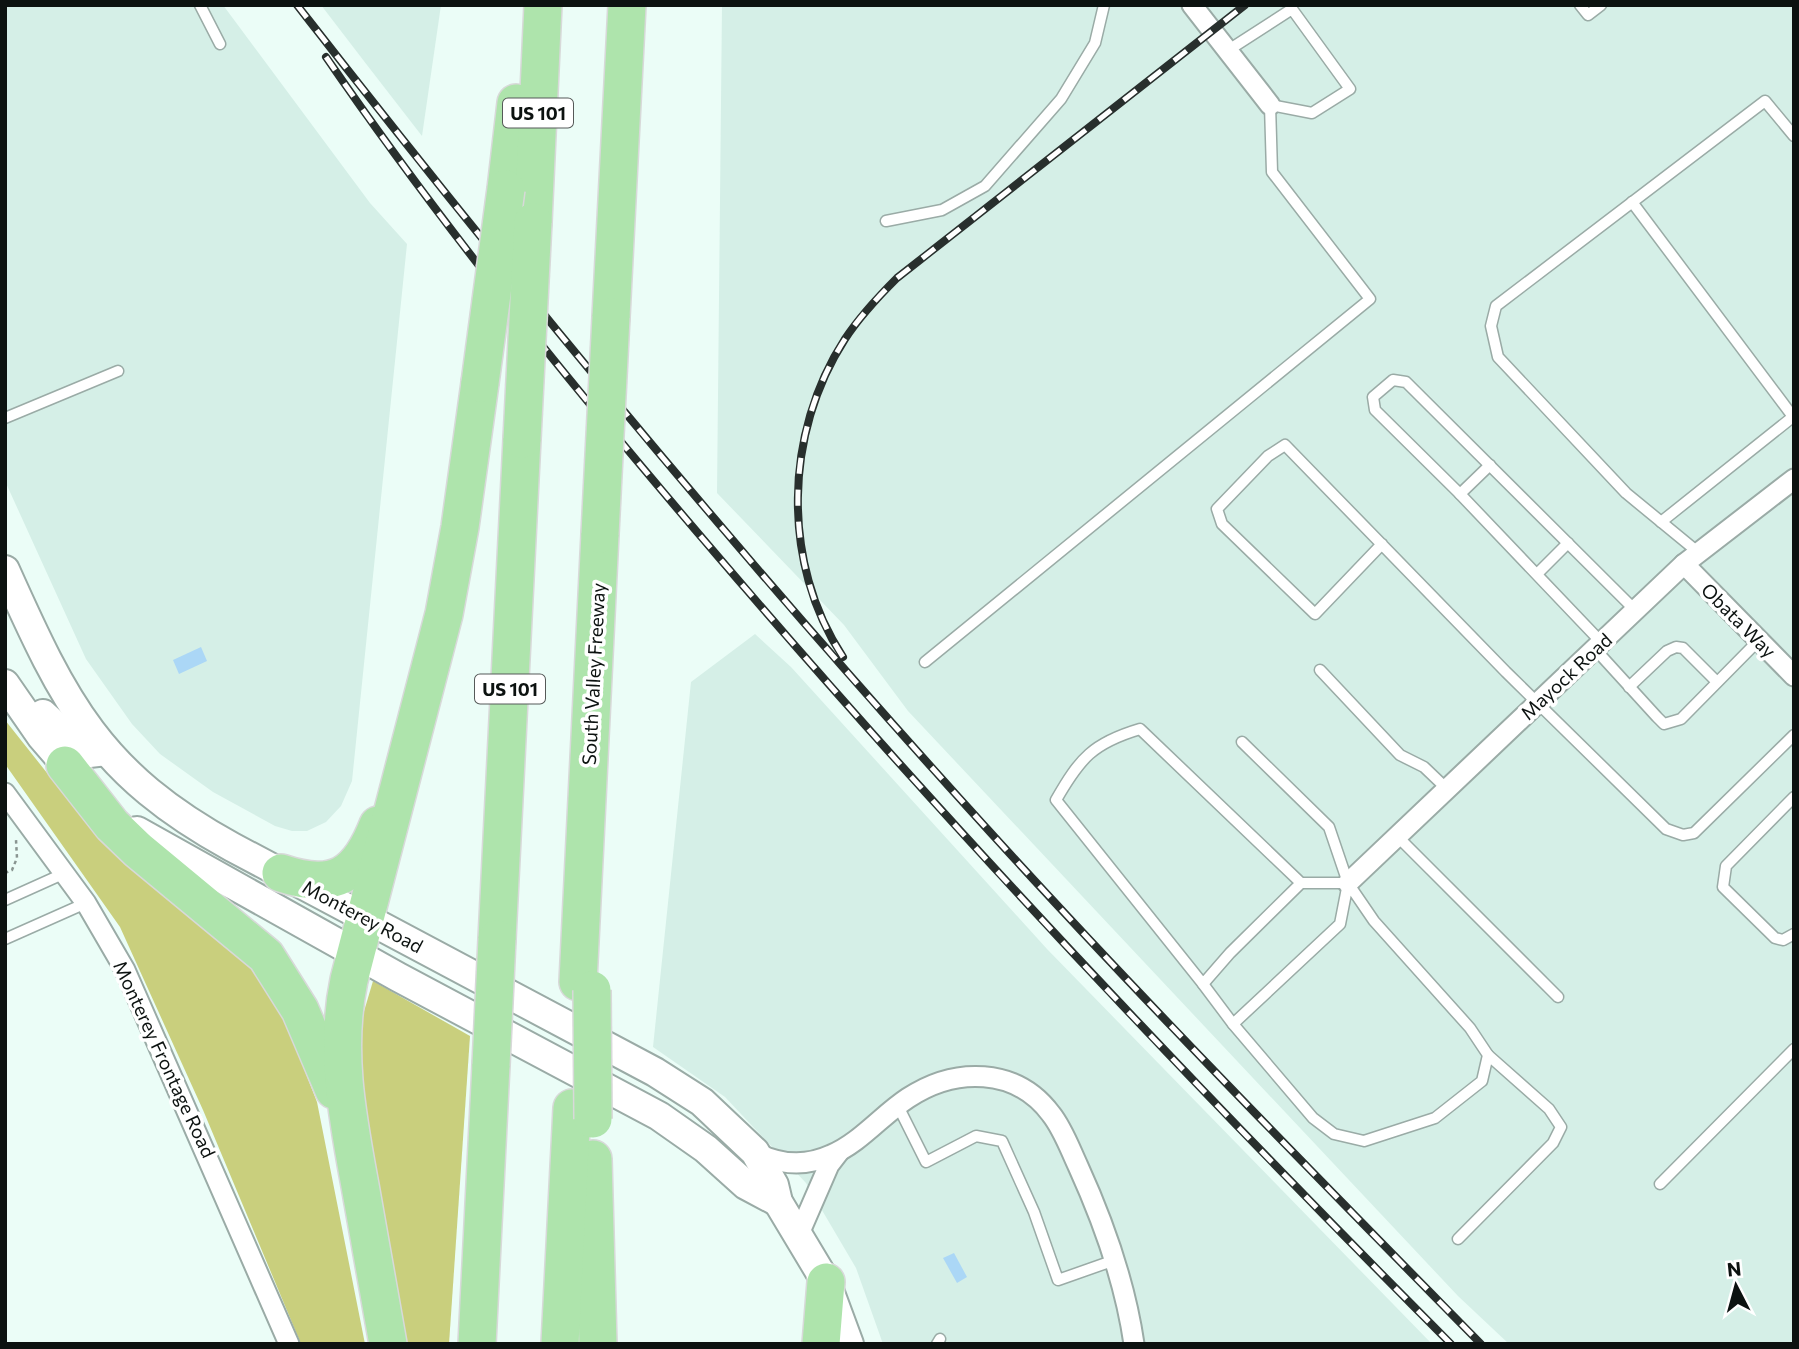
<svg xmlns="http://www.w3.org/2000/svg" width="1799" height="1349" viewBox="0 0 1799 1349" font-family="Commissioner,sans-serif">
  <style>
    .built { fill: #d5efe7 }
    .green { fill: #c9cf7d }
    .water { fill: #abd7f6 }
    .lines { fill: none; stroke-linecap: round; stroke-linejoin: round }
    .lane-casing { stroke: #9aaba6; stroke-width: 13 }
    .street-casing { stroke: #9aaba6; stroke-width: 23 }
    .secondary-casing { stroke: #9aaba6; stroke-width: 32 }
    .highway-casing { stroke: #d8d9d9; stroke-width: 40 }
    .path { stroke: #899591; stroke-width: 2.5; stroke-dasharray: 3.5 3.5; stroke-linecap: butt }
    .lane { stroke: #fff; stroke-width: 10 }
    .street { stroke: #fff; stroke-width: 19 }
    .secondary { stroke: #fff; stroke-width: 28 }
    .highway { stroke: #aee4ac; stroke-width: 37 }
    .rail-casing { stroke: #282f2d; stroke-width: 8 }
    .rail { stroke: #fff; stroke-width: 5; stroke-dasharray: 16; stroke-linecap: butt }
    .highway-bridge-casing { stroke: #d8d9d9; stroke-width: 40; stroke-linecap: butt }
    .highway-bridge { stroke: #aee4ac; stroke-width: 37 }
    .labels { text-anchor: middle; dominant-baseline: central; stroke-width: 7; stroke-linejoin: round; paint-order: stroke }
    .shield { fill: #fff; stroke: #555958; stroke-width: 2 }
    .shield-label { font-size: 18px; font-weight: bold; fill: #0c1210 }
    .street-label { font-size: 19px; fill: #0c1210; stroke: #fff }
  </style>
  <rect width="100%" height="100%" fill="#ebfdf7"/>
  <!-- built -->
  <g class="built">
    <polygon points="5,5 223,5 370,203 407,244 352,781 341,806 326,822 307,831 292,831 275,826 213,792 160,754 132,724 86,659 5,481"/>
    <polygon points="321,5 441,5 422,136 367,65"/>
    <polygon points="722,5 1794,5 1794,1344 1509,1344 1458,1296 908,711 844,625 717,493"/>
    <polygon points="755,634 791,667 1047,949 1432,1344 883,1344 856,1268 806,1183 725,1097 653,1047 691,682"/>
  </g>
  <!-- green -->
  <g class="green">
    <polygon points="5,720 74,807 141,868 230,939 281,1010 317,1102 365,1344 301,1344 203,1110 120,927 5,764"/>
    <polygon points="373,981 470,1036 449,1344 396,1344 354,1045"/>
  </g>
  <!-- water -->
  <g class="water">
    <polygon points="201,647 207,661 179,674 173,660"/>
    <polygon points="954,1253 967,1277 957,1283 943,1258"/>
  </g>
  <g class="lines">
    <!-- lane casing -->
    <g class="lane-casing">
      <g id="lane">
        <polyline points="200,5 220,44"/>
        <polyline points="1580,5 1588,15 1601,5"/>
        <polyline points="1632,202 1794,418"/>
        <polyline points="886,221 942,210 985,186 1061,99 1095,43 1104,5"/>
        <polyline points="5,418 118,371"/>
        <polyline points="1460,494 1490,465"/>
        <polyline points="1661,522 1794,416"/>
        <polyline points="1382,544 1315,614 1222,524 1217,509 1268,456 1285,445 1506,672 1666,829 1683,835 1694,833 1794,735"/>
        <polyline points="1699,553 1626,493 1498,357 1491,326 1496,306 1765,101 1794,136"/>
        <polyline points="1537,574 1568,543"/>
        <polyline points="1602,643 1460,494 1375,410 1373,397 1393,380 1406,382 1636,611"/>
        <polyline points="1595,649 1657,717 1664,724 1681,719 1759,640"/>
        <polyline points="925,662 1370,299 1272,172 1270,105 1312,113 1350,89 1292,9 1227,51"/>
        <polyline points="1320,670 1400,755 1424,767 1447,789"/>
        <polyline points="1629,687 1667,651 1676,647 1683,648 1717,682"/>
        <polyline points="1242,742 1329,827 1348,883 1374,921 1470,1028 1488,1055 1482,1081 1435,1118 1364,1141 1334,1134 1313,1118 1233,1024 1340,924 1348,883"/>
        <polyline points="1794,797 1726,866 1723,887 1775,938 1783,940 1794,934"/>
        <polyline points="1397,836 1558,997"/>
        <path d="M 1301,883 L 1140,729 C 1093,743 1080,758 1056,800 L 1203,984 L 1230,953 L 1301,883 L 1348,883"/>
        <polyline points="5,900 65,873"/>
        <polyline points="5,939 86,903"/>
        <polyline points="1203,984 1233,1024"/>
        <polyline points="898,1106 926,1162 976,1136 1002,1141 1034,1212 1058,1280 1115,1260"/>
        <polyline points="1660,1184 1794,1049"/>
        <polyline points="1458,1239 1553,1143 1561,1127 1549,1109 1488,1055"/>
        <polyline points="937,1344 940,1339"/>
      </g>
    </g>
    <!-- street casing -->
    <g class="street-casing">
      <g id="street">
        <polyline points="1192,5 1270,105"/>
        <polyline points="1684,564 1794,676"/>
        <polyline points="5,793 86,903 125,970 289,1344"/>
        <polyline points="1348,883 1684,564 1794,479"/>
        <path d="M 755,1152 C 780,1165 805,1167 831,1155 C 860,1143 882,1115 908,1098 C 955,1067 1016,1067 1051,1114 C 1063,1129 1070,1149 1078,1166 C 1104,1223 1125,1282 1134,1344"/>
        <polyline points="799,1234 829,1165 839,1152"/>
      </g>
    </g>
    <!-- secondary casing -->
    <g class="secondary-casing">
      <g id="secondary">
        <path d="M 5,570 C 65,704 99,774 232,847 L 655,1072 L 702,1102 L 755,1152 L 774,1185 L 778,1202 L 826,1282 L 849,1344"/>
        <polyline points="5,684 41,736 78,779"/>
        <polyline points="43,714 81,749 89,753 106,751"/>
        <polyline points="137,831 398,977 659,1116 706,1149 746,1185 778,1202"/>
      </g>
    </g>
    <!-- highway casing -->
    <g class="highway-casing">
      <g id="highway">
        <polyline points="506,189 516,103"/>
        <polyline points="533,222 543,5"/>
        <polyline points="611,317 627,5"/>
        <polyline points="65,765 112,825 138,850 266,956 300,1010 334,1090"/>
        <path d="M 281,873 C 334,891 358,876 378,825"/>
        <polyline points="497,939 522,439"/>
        <polyline points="578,982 600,534"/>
        <polyline points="593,1159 598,1344"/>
        <path d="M 388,1344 C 379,1293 370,1242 361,1191 C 348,1120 334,1052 349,980 L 444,614 L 460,527 L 480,383"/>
        <polyline points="477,1344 491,1065"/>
        <polyline points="560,1344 572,1108"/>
        <polyline points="821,1344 826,1282"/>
      </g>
    </g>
    <!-- path -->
    <polyline class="path" points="5,873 12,870 17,858 16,840"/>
    <!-- lane -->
    <use href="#lane" class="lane"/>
    <!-- street -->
    <use href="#street" class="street"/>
    <!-- secondary -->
    <use href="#secondary" class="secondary"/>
    <!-- highway -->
    <use href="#highway" class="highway"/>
    <!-- rail casing -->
    <g class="rail-casing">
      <g id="rail">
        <path d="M 297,5 C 518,289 748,566 990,832 C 1149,1007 1315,1175 1481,1344"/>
        <path d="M 326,57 C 458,249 606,427 758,603 C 979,859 1212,1104 1451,1344"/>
        <path d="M 843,657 C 781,563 784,433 845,339 C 860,316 878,297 897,278 L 1245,5"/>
      </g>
    </g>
    <!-- rail -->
    <use href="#rail" class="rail"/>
    <!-- highway-bridge casing -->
    <g class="highway-bridge-casing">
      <g id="highway-bridge">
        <polyline points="480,383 506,189"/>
        <polyline points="522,439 533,222"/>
        <polyline points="600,534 611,317"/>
        <polyline points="592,990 593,1119"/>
        <polyline points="491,1065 497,939"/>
      </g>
    </g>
    <!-- highway-bridge -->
    <use href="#highway-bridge" class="highway-bridge"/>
  </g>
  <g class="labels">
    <!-- shield labels -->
    <g class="shield">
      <rect x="503" y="98.5" width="70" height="29" rx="5"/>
      <rect x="475" y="674.5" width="70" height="29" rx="5"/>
    </g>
    <g class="shield-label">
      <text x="538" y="113">US 101</text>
      <text x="510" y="689">US 101</text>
    </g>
    <!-- street labels -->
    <g class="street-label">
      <text transform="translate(1739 620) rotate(45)">Obata Way</text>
      <text transform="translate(593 674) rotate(-87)">South Valley Freeway</text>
      <text transform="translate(1566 676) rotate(-43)">Mayock Road</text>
      <text transform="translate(363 916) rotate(28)">Monterey Road</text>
      <text transform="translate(165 1059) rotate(65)">Monterey Frontage Road</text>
    </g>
  </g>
  <!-- border -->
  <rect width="1799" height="1349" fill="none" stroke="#0c1210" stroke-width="14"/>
  <!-- north arrow -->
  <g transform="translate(1736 1286) rotate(354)" stroke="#ffffff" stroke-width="5" paint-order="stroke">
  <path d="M0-5L12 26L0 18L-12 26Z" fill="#0c1210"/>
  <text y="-10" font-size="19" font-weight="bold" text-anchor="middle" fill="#0c1210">N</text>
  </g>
</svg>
